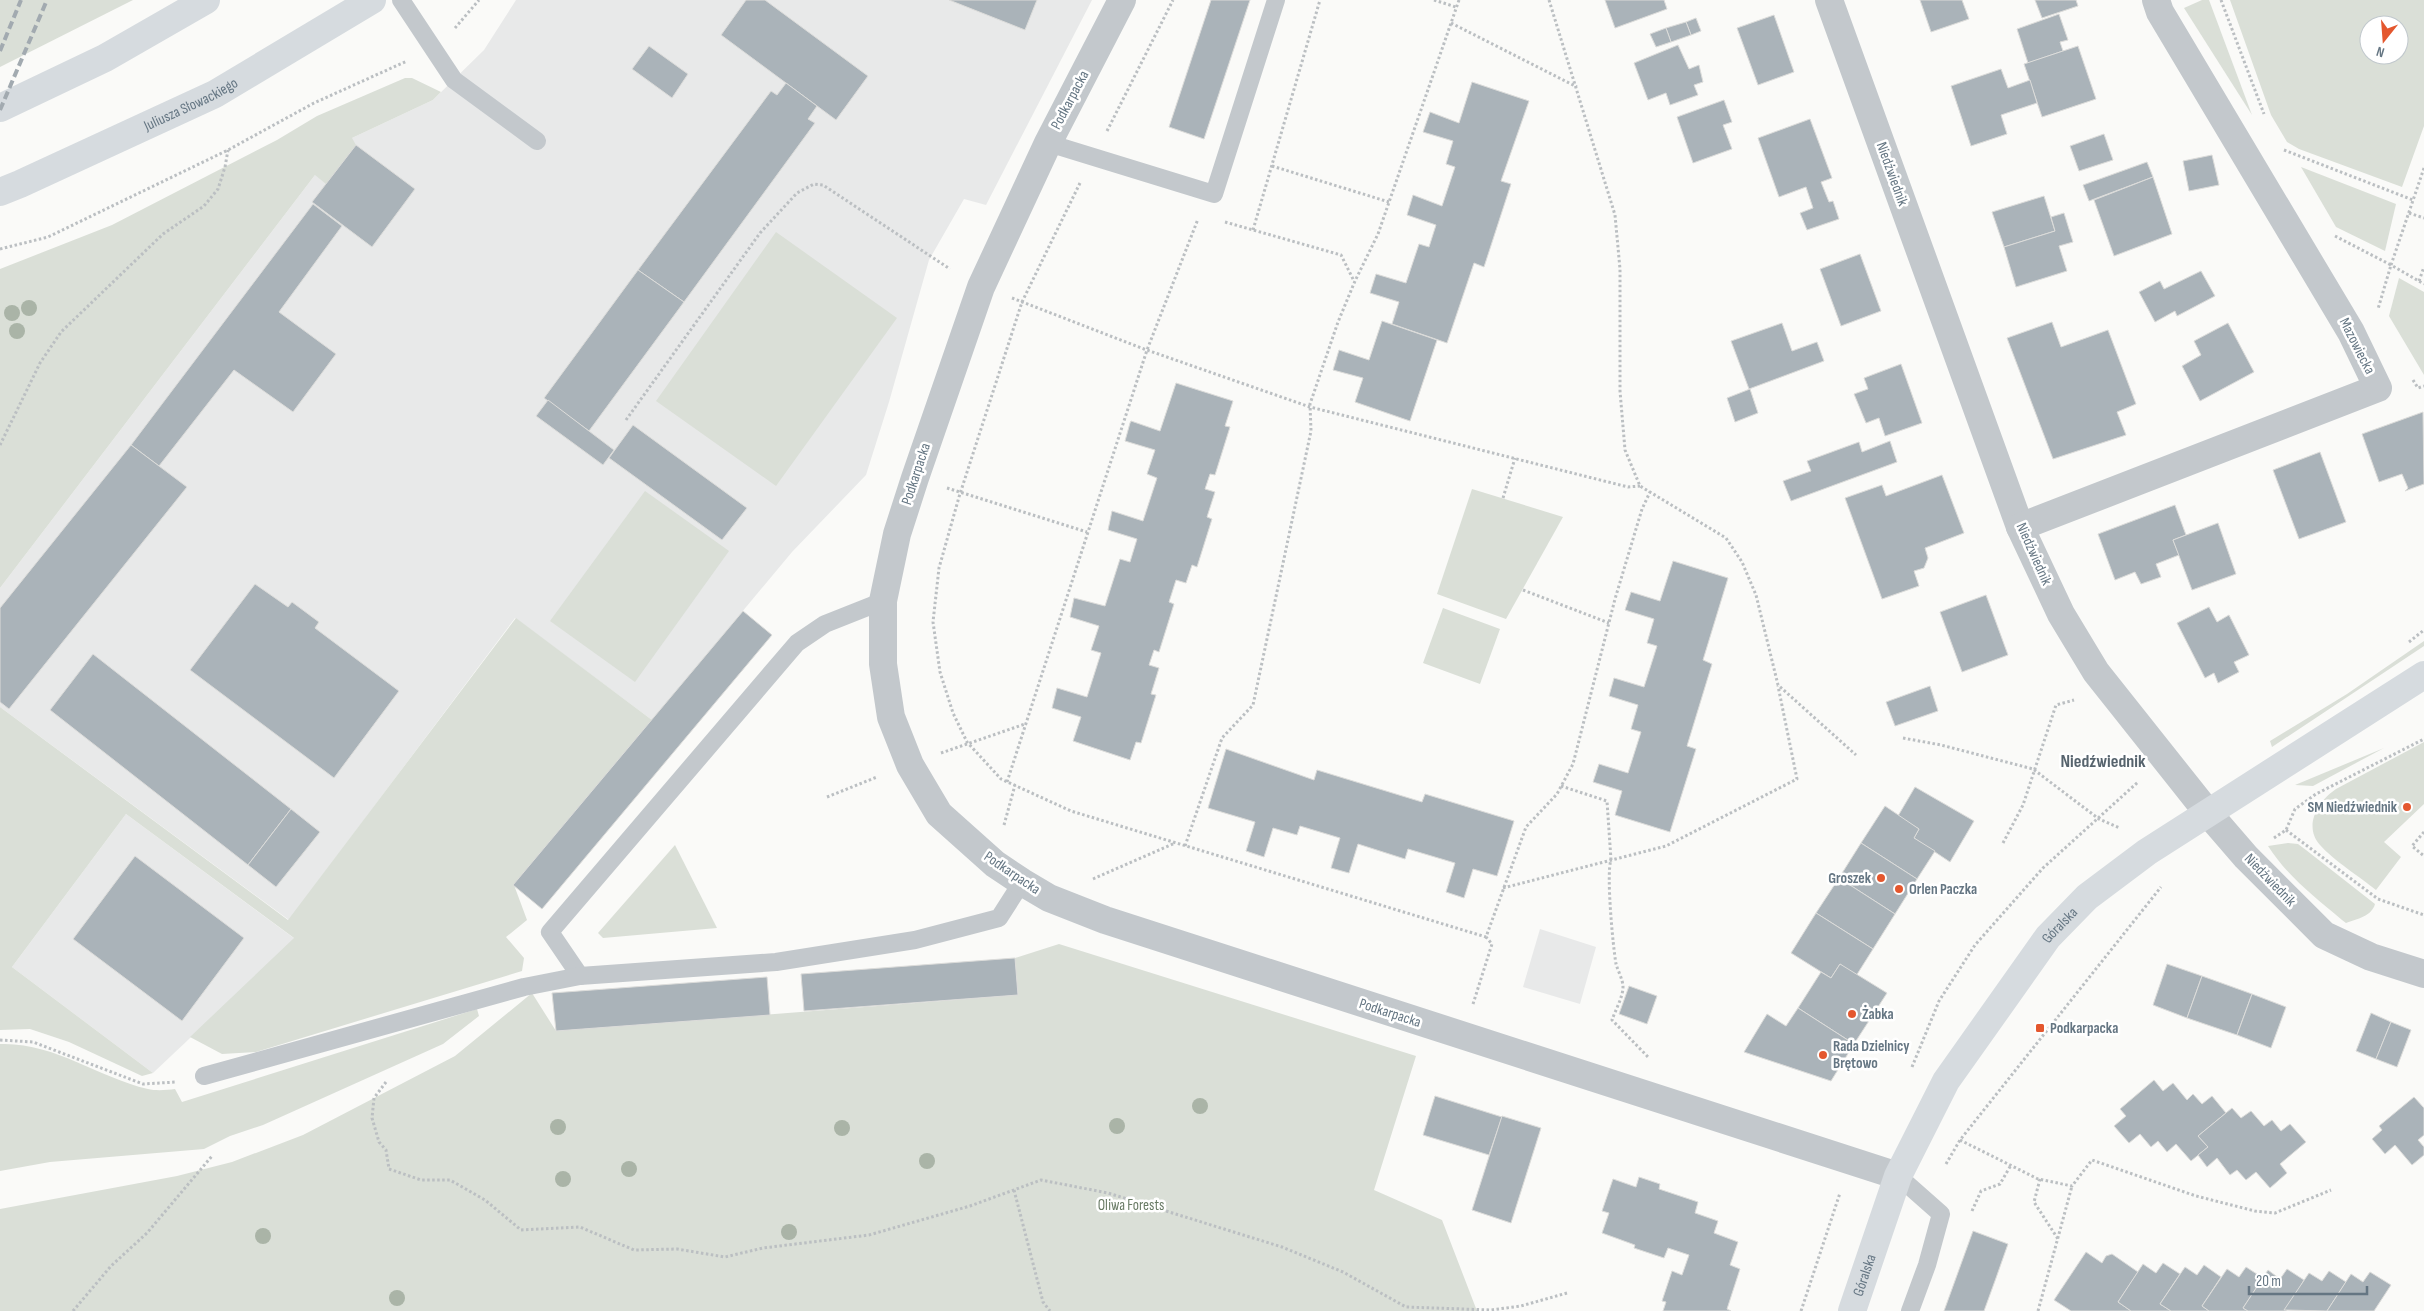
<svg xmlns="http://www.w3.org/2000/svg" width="2424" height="1311" viewBox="0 0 2424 1311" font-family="'Sofia Sans Condensed',sans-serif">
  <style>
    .built { fill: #e8e9e9 }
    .green { fill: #dadfd7; fill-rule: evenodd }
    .building { fill: #aab3b9; stroke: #dcdcda }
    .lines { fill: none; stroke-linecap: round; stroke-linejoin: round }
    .path { stroke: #bbbfc2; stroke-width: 3; stroke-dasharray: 2.5 2.5; stroke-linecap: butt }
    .lane { stroke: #c3c8cc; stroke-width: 18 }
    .street { stroke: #c3c8cc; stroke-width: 28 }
    .secondary { stroke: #d6dbdf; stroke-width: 28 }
    .primary { stroke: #d6dbdf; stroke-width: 28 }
    .rail { stroke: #a2aab0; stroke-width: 4; stroke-dasharray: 8 4; stroke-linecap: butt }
    .tree { fill: #aab4a7 }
    .poi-dot { fill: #e4572e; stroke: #fff; stroke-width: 2 }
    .labels { text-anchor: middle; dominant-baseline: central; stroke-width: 5; stroke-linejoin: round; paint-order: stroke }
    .street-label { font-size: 15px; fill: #657683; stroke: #fff }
    .poi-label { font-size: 15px; font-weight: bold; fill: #657683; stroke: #fff; text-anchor: start }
    .park-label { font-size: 15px; fill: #687a64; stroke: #fff }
    .quarter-label { font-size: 18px; font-weight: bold; fill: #57646e; stroke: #fff }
  </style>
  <rect width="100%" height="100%" fill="#fafaf8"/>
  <!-- built -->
  <g class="built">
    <polygon points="516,0 1092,0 986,205 964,199 929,260 889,402 866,475 792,552 652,720 515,618 289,920 0,707 0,588 315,175 352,138 433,100 484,50"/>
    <polygon points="126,814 295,939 153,1073 12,967"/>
    <polygon points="1540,929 1596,947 1580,1004 1523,987"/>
  </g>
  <!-- green -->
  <g class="green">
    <polygon points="0,0 133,0 0,67"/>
    <polygon points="2202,0 2209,0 2252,115 2184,8"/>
    <path d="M 2230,0 L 2424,0 L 2424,126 L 2402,187 L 2299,149 L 2287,142 L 2271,115 ZM 2369,25 L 2399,25 L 2399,55 L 2369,55 Z"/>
    <polygon points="405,78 412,78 441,92 433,100 352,138 356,145 326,184 315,175 0,588 0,269 112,225 277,140 317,116"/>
    <polygon points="2301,167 2396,204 2385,251 2336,227"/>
    <polygon points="776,232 897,318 776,486 656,401"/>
    <polygon points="2399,278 2424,292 2424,375 2389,316"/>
    <polygon points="1472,489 1563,517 1506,619 1437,594"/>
    <polygon points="645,491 729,551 635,682 550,621"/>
    <polygon points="1443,608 1500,629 1480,684 1423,663"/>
    <polygon points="516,618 652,720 514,885 527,920 506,937 524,958 522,971 256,1052 222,1054 190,1037 294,938 126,814 12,967 153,1073 142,1076 69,1042 30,1029 0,1030 0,707 288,920"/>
    <polygon points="2424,641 2424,646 2272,747 2270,741 2347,694"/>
    <path d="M 2424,742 L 2424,804 L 2384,842 L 2401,857 L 2376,890 C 2360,877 2333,860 2320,845 C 2303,826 2318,801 2336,789 Z"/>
    <polygon points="2384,748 2313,786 2295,785"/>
    <path d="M 2288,843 L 2298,844 L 2306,850 L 2375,904 C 2372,916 2357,919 2346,923 L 2342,920 C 2315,897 2287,876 2268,846 Z"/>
    <polygon points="675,845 717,928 603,938 598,933"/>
    <polygon points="1059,944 1416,1056 1374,1190 1442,1220 1477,1311 0,1311 0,1209 177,1176 232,1162 303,1135 455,1056 532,993 556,1031 1018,995 1015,958"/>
    <path d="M 477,1009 L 479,1016 L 443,1044 L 263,1125 L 230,1136 L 204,1149 L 50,1162 L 0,1171 L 0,1044 C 54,1042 97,1077 148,1089 C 156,1091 167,1090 175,1089 L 182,1102 Z"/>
  </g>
  <!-- building -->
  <g class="building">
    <polygon points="746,0 765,0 868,76 836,120 721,35"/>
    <polygon points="949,0 1037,0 1025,30"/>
    <polygon points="1211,0 1250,0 1204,139 1169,127"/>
    <polygon points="1605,0 1664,0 1667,9 1615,28"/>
    <polygon points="1920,0 1962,0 1969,19 1931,32"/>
    <polygon points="2035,0 2076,0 2078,6 2042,18"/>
    <polygon points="2059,14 2068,40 2060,42 2063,51 2028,63 2017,29"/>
    <polygon points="1774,15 1794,72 1758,85 1737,28"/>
    <polygon points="1696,18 1701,31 1691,35 1686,22"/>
    <polygon points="1686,22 1691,35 1671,42 1666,28"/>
    <polygon points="1666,28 1671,42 1656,47 1650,34"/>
    <polygon points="1678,45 1689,69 1699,65 1703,82 1694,85 1698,95 1670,105 1666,93 1648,100 1634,63"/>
    <polygon points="649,46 688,74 672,98 632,69"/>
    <polygon points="2078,46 2096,99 2042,117 2024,64"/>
    <polygon points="2001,69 2008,88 2030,80 2037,103 2001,115 2007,134 1971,146 1951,86"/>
    <polygon points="1472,82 1529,101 1501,181 1511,184 1484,267 1474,263 1447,343 1392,324 1399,302 1370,293 1376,274 1406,283 1419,244 1429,247 1436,225 1407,215 1413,195 1442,206 1455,167 1446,164 1453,141 1423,132 1430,112 1459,123"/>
    <polygon points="786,83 817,106 808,119 815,123 684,302 638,270 771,91 777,95"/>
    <polygon points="1724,100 1732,122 1723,125 1732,149 1693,163 1677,117"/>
    <polygon points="1810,119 1832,178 1821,182 1829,202 1833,201 1839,219 1807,230 1800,213 1813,208 1806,187 1779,197 1758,138"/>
    <polygon points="2104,134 2113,160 2079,171 2070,146"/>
    <polygon points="356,145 415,189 372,247 312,202"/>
    <polygon points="2212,155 2219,185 2189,191 2183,161"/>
    <polygon points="2147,162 2153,177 2089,201 2083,185"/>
    <polygon points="2153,177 2172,234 2114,256 2094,200"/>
    <polygon points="2044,196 2055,231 2004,247 1992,212"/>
    <polygon points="313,204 342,226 279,312 336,354 293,412 234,370 159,466 131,445"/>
    <polygon points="2064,213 2073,242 2059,246 2067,271 2016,287 2004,247 2055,231 2051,217"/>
    <polygon points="1860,254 1881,311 1841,326 1820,269"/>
    <polygon points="638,270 684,302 589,431 544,398"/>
    <polygon points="2201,271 2215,296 2177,316 2175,311 2155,322 2139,292 2160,281 2164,289"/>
    <polygon points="1382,321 1437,340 1410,421 1355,402 1363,378 1333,370 1339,350 1369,360"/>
    <polygon points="2052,322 2061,347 2108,330 2136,404 2117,412 2126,435 2053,459 2007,338"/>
    <polygon points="1782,323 1792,351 1817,342 1824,361 1749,389 1731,341"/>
    <polygon points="2228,323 2254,372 2200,401 2182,366 2201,355 2194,341"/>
    <polygon points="1901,364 1922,423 1885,436 1879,418 1866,423 1854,394 1868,389 1864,378"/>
    <polygon points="1176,383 1233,401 1225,426 1230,427 1215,475 1210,474 1205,489 1215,492 1207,517 1212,519 1197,567 1192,565 1186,583 1176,580 1169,602 1174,604 1159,652 1154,650 1149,665 1159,668 1151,694 1156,695 1141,743 1136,742 1130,760 1073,741 1081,717 1052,708 1057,688 1087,697 1101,653 1091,650 1099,626 1070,617 1074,598 1105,606 1120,559 1130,562 1137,539 1108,530 1112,511 1143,521 1157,478 1147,474 1155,450 1125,441 1130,423 1131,421 1160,431"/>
    <polygon points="1750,389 1758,413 1735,422 1727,398"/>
    <polygon points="548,400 614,450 603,465 536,416"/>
    <polygon points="2423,412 2424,484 2405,491 2408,488 2402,474 2379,482 2362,434"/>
    <polygon points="633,425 747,508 722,540 609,458"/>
    <polygon points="1890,441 1897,462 1791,501 1783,481 1811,471 1807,461 1859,442 1862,452"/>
    <polygon points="131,445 187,487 9,709 0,702 0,608"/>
    <polygon points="2320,452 2346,522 2299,539 2273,470"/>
    <polygon points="1942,475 1964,533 1925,548 1928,558 1924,568 1914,571 1919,586 1882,599 1845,498 1882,485 1886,496"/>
    <polygon points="2175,505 2186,535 2173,540 2179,555 2156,564 2161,577 2141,584 2135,572 2115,580 2098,534"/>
    <polygon points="2218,523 2236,574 2192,590 2173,540"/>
    <polygon points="1673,561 1728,578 1703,660 1712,664 1687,746 1696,749 1670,832 1615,815 1622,791 1593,782 1599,764 1628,773 1641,732 1631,729 1638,705 1609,696 1614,678 1644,687 1657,646 1647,643 1654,619 1625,610 1631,592 1660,601"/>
    <polygon points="255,584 288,607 292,602 319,622 315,628 399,691 334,778 190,670"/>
    <polygon points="1986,595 2008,655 1962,672 1940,612"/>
    <polygon points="2209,607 2217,622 2229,615 2249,655 2234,662 2239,672 2218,683 2214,673 2205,678 2177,623"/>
    <polygon points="743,611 772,635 542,909 513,885"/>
    <polygon points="93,654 291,809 248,865 50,710"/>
    <polygon points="1930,686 1938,711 1895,726 1886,702"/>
    <polygon points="1226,749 1314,780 1317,770 1422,802 1425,794 1514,821 1497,876 1473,869 1464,898 1446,892 1455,863 1408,849 1405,859 1358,844 1349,873 1331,868 1340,838 1300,826 1297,835 1273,828 1264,857 1246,851 1255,822 1208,808"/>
    <polygon points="1915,787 1974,821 1950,862 1914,838 1919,829 1898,816"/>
    <polygon points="1885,806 1919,829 1914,838 1935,851 1917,879 1861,843"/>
    <polygon points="291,809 320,832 276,887 248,865"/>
    <polygon points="1861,843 1917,879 1895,914 1839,878"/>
    <polygon points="135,856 244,938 182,1021 73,939"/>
    <polygon points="1839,878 1895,914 1873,949 1816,913"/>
    <polygon points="1816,913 1873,949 1856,976 1840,964 1831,978 1791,953"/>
    <polygon points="1015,958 1018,995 804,1011 801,974"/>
    <polygon points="1840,964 1887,993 1854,1044 1798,1008 1821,972 1831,978"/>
    <polygon points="2167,964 2202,976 2187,1018 2153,1005"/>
    <polygon points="2202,976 2252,994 2237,1035 2187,1018"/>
    <polygon points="767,977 770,1015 556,1031 552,993"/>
    <polygon points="1629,986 1657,996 1647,1024 1619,1014"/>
    <polygon points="2252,994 2286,1007 2271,1048 2237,1035"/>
    <polygon points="1798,1008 1854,1044 1831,1081 1744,1052 1767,1014 1786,1026"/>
    <polygon points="2371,1013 2391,1022 2376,1059 2356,1051"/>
    <polygon points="2391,1022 2411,1030 2397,1067 2376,1059"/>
    <polygon points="2154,1080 2163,1091 2173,1083 2187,1100 2193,1094 2202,1104 2212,1096 2226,1113 2198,1136 2208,1147 2191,1161 2176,1144 2167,1152 2158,1141 2151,1147 2140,1134 2129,1143 2114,1126 2126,1116 2120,1109"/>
    <polygon points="1435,1096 1502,1117 1489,1155 1423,1135"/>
    <polygon points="2414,1097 2424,1108 2424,1135 2418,1140 2424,1147 2424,1155 2412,1165 2395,1145 2385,1154 2372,1139 2382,1130 2379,1126"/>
    <polygon points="2232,1108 2241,1118 2251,1111 2264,1126 2272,1120 2281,1131 2290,1124 2306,1142 2280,1164 2287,1173 2270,1188 2256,1172 2246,1180 2237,1170 2230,1175 2217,1158 2207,1167 2198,1155 2208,1147 2198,1136"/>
    <polygon points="1502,1116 1541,1128 1511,1223 1472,1210"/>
    <polygon points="1639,1177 1660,1184 1659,1189 1698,1202 1695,1213 1718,1221 1714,1233 1738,1242 1730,1265 1740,1269 1727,1309 1731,1311 1663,1311 1666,1302 1662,1301 1672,1271 1682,1275 1689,1255 1668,1248 1664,1258 1634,1248 1635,1245 1602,1233 1609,1213 1602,1211 1613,1179 1636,1187"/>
    <polygon points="1973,1231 2008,1244 1996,1278 1984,1311 1944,1311"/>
    <polygon points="2086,1252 2102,1263 2106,1256 2112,1254 2138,1272 2118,1302 2131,1311 2071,1311 2054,1300"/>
    <polygon points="2163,1263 2180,1274 2160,1304 2171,1311 2131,1311 2118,1302 2143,1264 2156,1273"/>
    <polygon points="2204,1265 2221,1277 2202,1306 2209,1311 2171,1311 2160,1304 2185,1267 2197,1275"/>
    <polygon points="2246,1267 2263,1278 2243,1308 2248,1311 2209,1311 2202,1306 2227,1269 2239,1277"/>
    <polygon points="2287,1269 2304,1280 2286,1311 2248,1311 2243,1308 2268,1270 2280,1279"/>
    <polygon points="2329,1271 2346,1282 2327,1311 2284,1310 2309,1273 2322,1281"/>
    <polygon points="2370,1272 2391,1285 2374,1311 2327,1311 2351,1274 2363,1282"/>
  </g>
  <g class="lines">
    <!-- path -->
    <g class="path">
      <polyline points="1434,0 1456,7"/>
      <polyline points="1549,0 1615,215 1620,269 1620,391 1625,450 1640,486 1726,538 1742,562 1756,595 1778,685 1856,755"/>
      <polyline points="2221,0 2264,114"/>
      <polyline points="1451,23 1577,87"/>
      <polyline points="455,28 479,0"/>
      <polyline points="1107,131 1173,0"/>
      <polyline points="2284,150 2413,200"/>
      <polyline points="1272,166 1389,202"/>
      <polyline points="2424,168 2391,265 2424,284"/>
      <polyline points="1080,183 1022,302 959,497 939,568 933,622 940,672 953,713 967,742 1001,779 1071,811 1486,937 1526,827 1557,794 1573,764 1615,599 1642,509 1650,492"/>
      <polyline points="2409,213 2424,218"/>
      <polyline points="1225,222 1341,255 1354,281"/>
      <polyline points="1253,230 1320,0"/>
      <polyline points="2335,236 2391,265 2378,309"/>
      <polyline points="0,249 48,237 228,150 314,103 407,61"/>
      <polyline points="2419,281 2424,267"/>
      <polyline points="1012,298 1144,349 1310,407 1628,487 1640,486"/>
      <polyline points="2413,380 2418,388 2424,386"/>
      <polyline points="626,420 760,233 797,193 814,184 823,185 950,269"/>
      <polyline points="0,445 40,363 61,332 163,234 204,206 218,189 225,167 228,150"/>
      <polyline points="947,488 1087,532"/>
      <polyline points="1503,498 1515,458"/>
      <polyline points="1523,590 1609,623"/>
      <polyline points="2409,642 2424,630"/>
      <polyline points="1903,738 1941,745 2033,769 2099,819 2120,828"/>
      <polyline points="941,753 1025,724"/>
      <polyline points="1007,782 1147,350 1198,219"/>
      <path d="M 1561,786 L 1607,801 L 1611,860 C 1606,873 1613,947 1616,964 C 1618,971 1623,980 1623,987 C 1623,997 1615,1011 1612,1020 L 1649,1058"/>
      <polyline points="827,797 877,777"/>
      <polyline points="1004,825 1015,785"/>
      <polyline points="2286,830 2378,899 2424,915"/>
      <polyline points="2424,832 2412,846 2424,856"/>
      <polyline points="2274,838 2286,830 2295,809 2316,794 2424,739"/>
      <polyline points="2003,843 2023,805 2056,705 2074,700"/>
      <polyline points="1185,846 1222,738 1253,705 1311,431 1310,404 1338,322 1355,281 1378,234 1459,0"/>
      <polyline points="1093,879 1175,843"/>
      <polyline points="1503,888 1666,846 1797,779 1778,686"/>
      <polyline points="1473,1004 1492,944 1486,937"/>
      <polyline points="0,1040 33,1042 143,1084 176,1082"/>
      <polyline points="1912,1067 1939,1001 1975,945 2043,868 2138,782"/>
      <polyline points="386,1082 374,1098 372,1118 379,1142 386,1150 389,1169 421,1180 450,1180 485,1200 521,1230 580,1227 634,1250 677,1249 725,1257 763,1248 869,1235 970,1206 1041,1180 1108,1193 1282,1247 1343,1272 1406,1307 1491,1310 1521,1306 1567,1293"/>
      <polyline points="1960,1140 2038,1179 2072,1186 2092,1160 2196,1196 2255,1211 2275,1213 2331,1190"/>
      <polyline points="1946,1164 1960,1140 2161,887"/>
      <polyline points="2040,1179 2034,1202 2058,1239"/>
      <polyline points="1014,1190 1043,1302 1050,1311"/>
      <polyline points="1972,1211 1981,1191 2000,1184 2011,1165"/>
      <polyline points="73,1311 111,1266 147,1233 212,1156"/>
      <polyline points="1801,1311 1840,1193"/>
      <polyline points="2038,1311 2072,1186"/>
    </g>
    <!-- lane -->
    <g class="lane">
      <polyline points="401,0 454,80 537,141"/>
      <polyline points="1048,143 1214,194 1276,0"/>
      <polyline points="883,601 825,624 797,643 550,932 580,976 776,962 915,940 999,918 1022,882"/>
      <polyline points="204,1076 524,987 580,976"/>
      <polyline points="1898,1176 1941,1214 1927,1265 1910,1311"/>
    </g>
    <!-- street -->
    <g class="street">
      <polyline points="1122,0 1048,143 981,287 915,478 897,534 883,601 883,664 891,717 910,765 939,814 995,864 1022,882 1049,898 1105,920 1898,1176"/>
      <polyline points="1829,0 2020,527 2061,614 2096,672 2208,813 2246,857 2324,935 2371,957 2424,974"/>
      <polyline points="2020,527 2378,388 2351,332 2160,12 2156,0"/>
    </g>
    <!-- secondary -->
    <path class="secondary" id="s1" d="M 1852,1311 L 1898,1176 L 1946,1081 L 2048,937 L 2087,897 L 2147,852 L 2424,675"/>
    <!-- primary -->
    <g class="primary">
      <polyline points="0,108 105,58 206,0"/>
      <path id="s2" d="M 0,192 L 20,184 L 215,94 L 372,0"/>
    </g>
    <!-- rail -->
    <g class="rail">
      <polyline points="0,51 21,0"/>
      <polyline points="0,110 47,0"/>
    </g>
  </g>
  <!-- trees -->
  <g class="tree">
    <circle cx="29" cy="308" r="8"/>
    <circle cx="12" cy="313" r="8"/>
    <circle cx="17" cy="331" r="8"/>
    <circle cx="1200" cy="1106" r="8"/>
    <circle cx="1117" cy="1126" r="8"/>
    <circle cx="558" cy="1127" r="8"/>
    <circle cx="842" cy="1128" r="8"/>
    <circle cx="927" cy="1161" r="8"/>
    <circle cx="629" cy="1169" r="8"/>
    <circle cx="563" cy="1179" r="8"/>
    <circle cx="789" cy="1232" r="8"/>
    <circle cx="263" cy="1236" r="8"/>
    <circle cx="397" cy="1298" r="8"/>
  </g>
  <!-- markers -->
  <g class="poi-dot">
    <circle cx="2407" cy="807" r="5"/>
    <circle cx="1881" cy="878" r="5"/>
    <circle cx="1899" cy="889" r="5"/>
    <circle cx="1852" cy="1014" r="5"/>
    <rect x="2035" y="1023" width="10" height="10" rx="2.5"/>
    <circle cx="1823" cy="1055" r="5"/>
  </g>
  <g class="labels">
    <!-- street labels -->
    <g class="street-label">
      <text transform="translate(1070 100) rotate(-62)">Podkarpacka</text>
      <text stroke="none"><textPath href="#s2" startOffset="210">Juliusza Słowackiego</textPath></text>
      <text transform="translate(1892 174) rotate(70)">Niedźwiednik</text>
      <text transform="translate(2357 346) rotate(63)">Mazowiecka</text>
      <text transform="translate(916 474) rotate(-72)">Podkarpacka</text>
      <text transform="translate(2034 554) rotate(66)">Niedźwiednik</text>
      <text transform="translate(1012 873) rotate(34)">Podkarpacka</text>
      <text transform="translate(2270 880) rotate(46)">Niedźwiednik</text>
      <text stroke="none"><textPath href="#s1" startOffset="442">Góralska</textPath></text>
      <text transform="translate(1390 1013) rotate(18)">Podkarpacka</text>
      <text stroke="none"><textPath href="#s1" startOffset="38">Góralska</textPath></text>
    </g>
    <!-- poi labels -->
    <g class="poi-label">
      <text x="2397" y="807" text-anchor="end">SM Niedźwiednik</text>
      <text x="1871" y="878" text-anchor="end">Groszek</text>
      <text x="1909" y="889">Orlen Paczka</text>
      <text x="1862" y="1014">Żabka</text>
      <text x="2050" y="1028">Podkarpacka</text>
      <text x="1833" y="1046">Rada Dzielnicy<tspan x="1833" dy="17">Brętowo</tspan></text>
    </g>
    <!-- park labels -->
    <g class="park-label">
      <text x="1131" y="1205">Oliwa Forests</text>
    </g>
    <!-- quarter labels -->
    <g class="quarter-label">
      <text x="2103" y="761">Niedźwiednik</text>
    </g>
  </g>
  <!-- north arrow -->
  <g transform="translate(2384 40) rotate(197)"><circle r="24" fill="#ffffff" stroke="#c1c8cd"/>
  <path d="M0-4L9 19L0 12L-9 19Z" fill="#e4572e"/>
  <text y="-8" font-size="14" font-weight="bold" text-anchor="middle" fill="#657683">N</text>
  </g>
  <!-- scale -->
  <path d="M2249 1286v8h118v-8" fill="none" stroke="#657683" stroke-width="2.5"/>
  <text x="2256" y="1286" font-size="15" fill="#657683" stroke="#ffffff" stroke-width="4" paint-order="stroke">20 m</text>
</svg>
